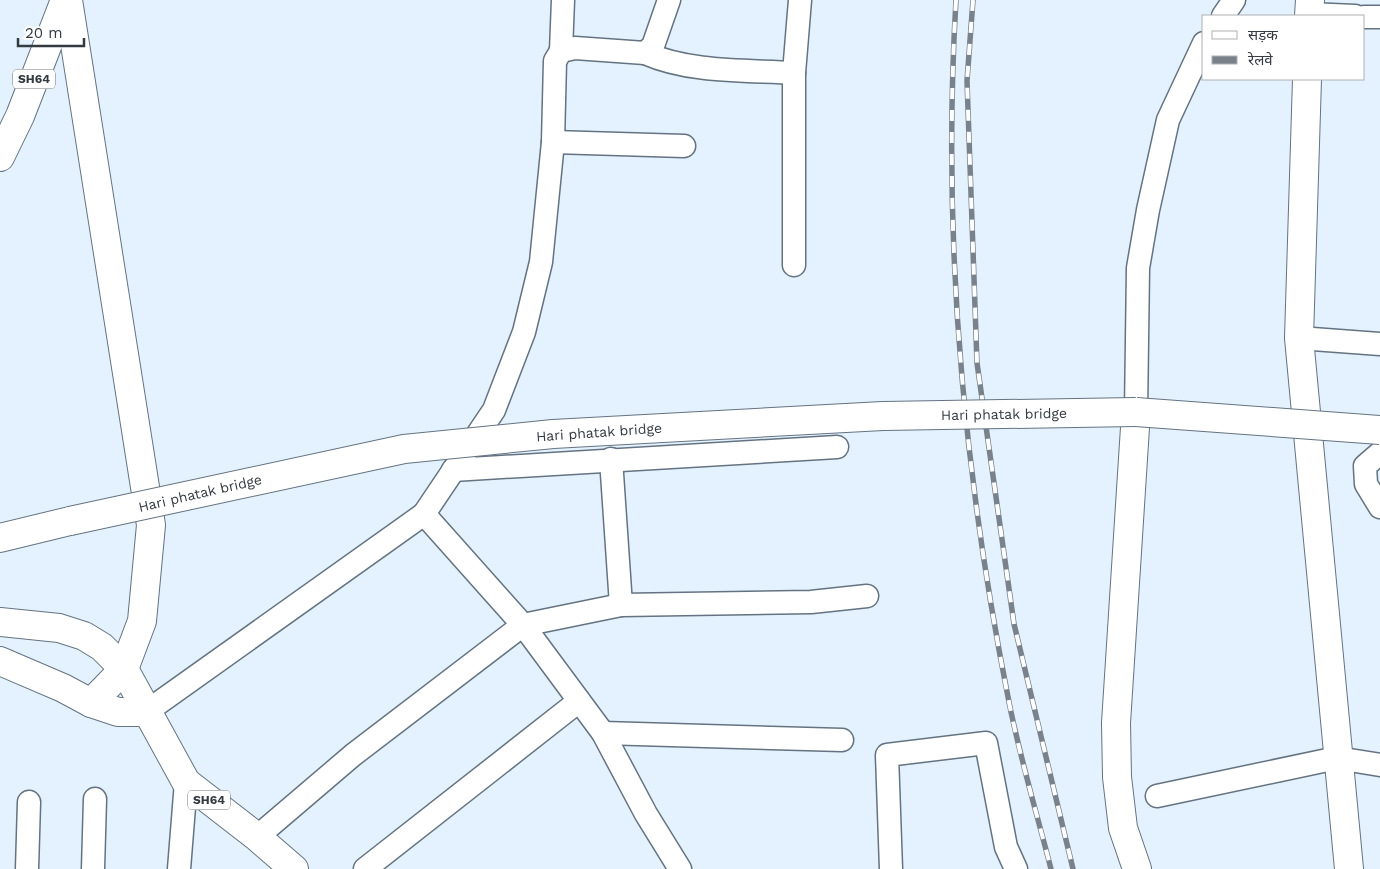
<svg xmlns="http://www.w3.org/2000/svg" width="1380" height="869" viewBox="0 0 1380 869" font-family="'Work Sans','Noto Sans Devanagari',sans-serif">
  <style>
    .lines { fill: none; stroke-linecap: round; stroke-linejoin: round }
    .minor-casing { stroke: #647381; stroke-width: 25 }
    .tertiary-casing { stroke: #647381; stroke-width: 30 }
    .primary-casing { stroke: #647381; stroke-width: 30 }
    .minor { stroke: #fff; stroke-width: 22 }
    .tertiary { stroke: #fff; stroke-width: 28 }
    .primary { stroke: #fff; stroke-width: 28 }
    .rail-casing { stroke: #79828b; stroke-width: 5.5 }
    .rail { stroke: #fff; stroke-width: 4; stroke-dasharray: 11; stroke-linecap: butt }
    .tertiary-bridge-casing { stroke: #647381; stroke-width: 30; stroke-linecap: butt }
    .primary-bridge-casing { stroke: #647381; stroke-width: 30; stroke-linecap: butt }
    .tertiary-bridge { stroke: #fff; stroke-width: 28 }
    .primary-bridge { stroke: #fff; stroke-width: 28 }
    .labels { text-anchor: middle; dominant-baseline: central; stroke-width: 5; stroke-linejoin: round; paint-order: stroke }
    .shield { fill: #fff; stroke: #707579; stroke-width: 1 }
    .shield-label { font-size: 12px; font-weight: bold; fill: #333a40 }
    .street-label { font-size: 14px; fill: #333a40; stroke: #fff }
  </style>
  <rect width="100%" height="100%" fill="#e4f2ff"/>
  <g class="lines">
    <!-- minor casing -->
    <g class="minor-casing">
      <g id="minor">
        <polyline points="1309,14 1355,16"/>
        <polyline points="1223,16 1234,0"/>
        <polyline points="1364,17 1380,17"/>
        <polyline points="561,51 563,0"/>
        <path d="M 645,53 C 690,73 746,70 794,73"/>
        <polyline points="553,142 684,146"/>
        <polyline points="794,265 794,73 800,0"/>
        <polyline points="1299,338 1380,344"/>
        <polyline points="1136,412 1138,268 1148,210 1168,120 1204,43"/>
        <polyline points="1380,453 1365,466 1366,484 1380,507"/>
        <polyline points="611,459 621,605"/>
        <polyline points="453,470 837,447"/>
        <polyline points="424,514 494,410 524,332 541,262 553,142 555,61 561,51 575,48 645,53 653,46 669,0"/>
        <polyline points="146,712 424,514 523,625 603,733 646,814 680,869"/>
        <polyline points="603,733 842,740"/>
        <polyline points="1157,796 1337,758 1380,765"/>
        <polyline points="257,837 353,755 523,625 621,605 811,602 867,596"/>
        <polyline points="27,869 29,802"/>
        <polyline points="93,869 95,799"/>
        <polyline points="179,869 186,782"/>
        <polyline points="365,869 579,701"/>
        <polyline points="891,869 887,755 986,743 1006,847 1016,869"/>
      </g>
    </g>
    <!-- tertiary casing -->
    <g class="tertiary-casing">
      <g id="tertiary">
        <polyline points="1309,16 1310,0"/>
        <polyline points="1307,79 1299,338 1349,869"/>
      </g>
    </g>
    <!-- primary casing -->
    <g class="primary-casing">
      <g id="primary">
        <polyline points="68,0 151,525 142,621 124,669 91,703"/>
        <polyline points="0,157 20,116 65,0"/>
        <polyline points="1136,412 1116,723 1117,777 1123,828 1137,869"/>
        <polyline points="0,538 70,521"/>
        <polyline points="0,622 59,628 84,636 102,647 124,669 186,782 257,837 294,869"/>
        <polyline points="0,661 63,688 91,703 118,712 146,712"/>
      </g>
    </g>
    <!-- minor -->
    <use href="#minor" class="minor"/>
    <!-- tertiary -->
    <use href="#tertiary" class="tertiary"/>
    <!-- primary -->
    <use href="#primary" class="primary"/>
    <!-- rail casing -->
    <g class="rail-casing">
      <g id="rail">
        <path d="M 956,0 C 942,235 963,472 1009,702 C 1020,758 1037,814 1051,869"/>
        <polyline points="973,0 967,81 977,363 1014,624 1073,869"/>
      </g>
    </g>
    <!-- rail -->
    <use href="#rail" class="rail"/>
    <!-- tertiary-bridge casing -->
    <g class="tertiary-bridge-casing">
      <polyline id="tertiary-bridge" points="1136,412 1380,430"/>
    </g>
    <!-- primary-bridge casing -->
    <g class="primary-bridge-casing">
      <polyline id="primary-bridge" points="70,521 404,449 553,434 883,416 1136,412"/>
    </g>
    <!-- tertiary-bridge -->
    <use href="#tertiary-bridge" class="tertiary-bridge"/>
    <!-- primary-bridge -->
    <use href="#primary-bridge" class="primary-bridge"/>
  </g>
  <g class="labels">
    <!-- shield labels -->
    <g class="shield">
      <rect x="13" y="69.5" width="42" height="19" rx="4"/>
      <rect x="188" y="790.5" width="42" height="19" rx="4"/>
    </g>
    <g class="shield-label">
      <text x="34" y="79">SH64</text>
      <text x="209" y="800">SH64</text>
    </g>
    <!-- street labels -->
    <g class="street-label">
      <text transform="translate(1004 414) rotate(-1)">Hari phatak bridge</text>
      <text transform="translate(599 432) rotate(-4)">Hari phatak bridge</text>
      <text transform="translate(200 493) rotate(-13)">Hari phatak bridge</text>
    </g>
  </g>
  <!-- legend -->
  <rect x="1202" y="15" width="162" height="65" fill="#ffffff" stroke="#adb0b3"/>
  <rect x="1212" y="31" width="25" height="8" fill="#ffffff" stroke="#adb0b3"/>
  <text x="1248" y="40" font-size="15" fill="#333a40">सड़क</text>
  <rect x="1212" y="56" width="25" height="8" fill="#79828b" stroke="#adb0b3"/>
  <text x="1248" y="65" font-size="15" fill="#333a40">रेलवे</text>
  <!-- scale -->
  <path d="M18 38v8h66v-8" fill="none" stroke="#333a40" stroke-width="2.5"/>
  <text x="25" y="38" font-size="15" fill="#333a40" stroke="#ffffff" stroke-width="4" paint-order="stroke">20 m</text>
</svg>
